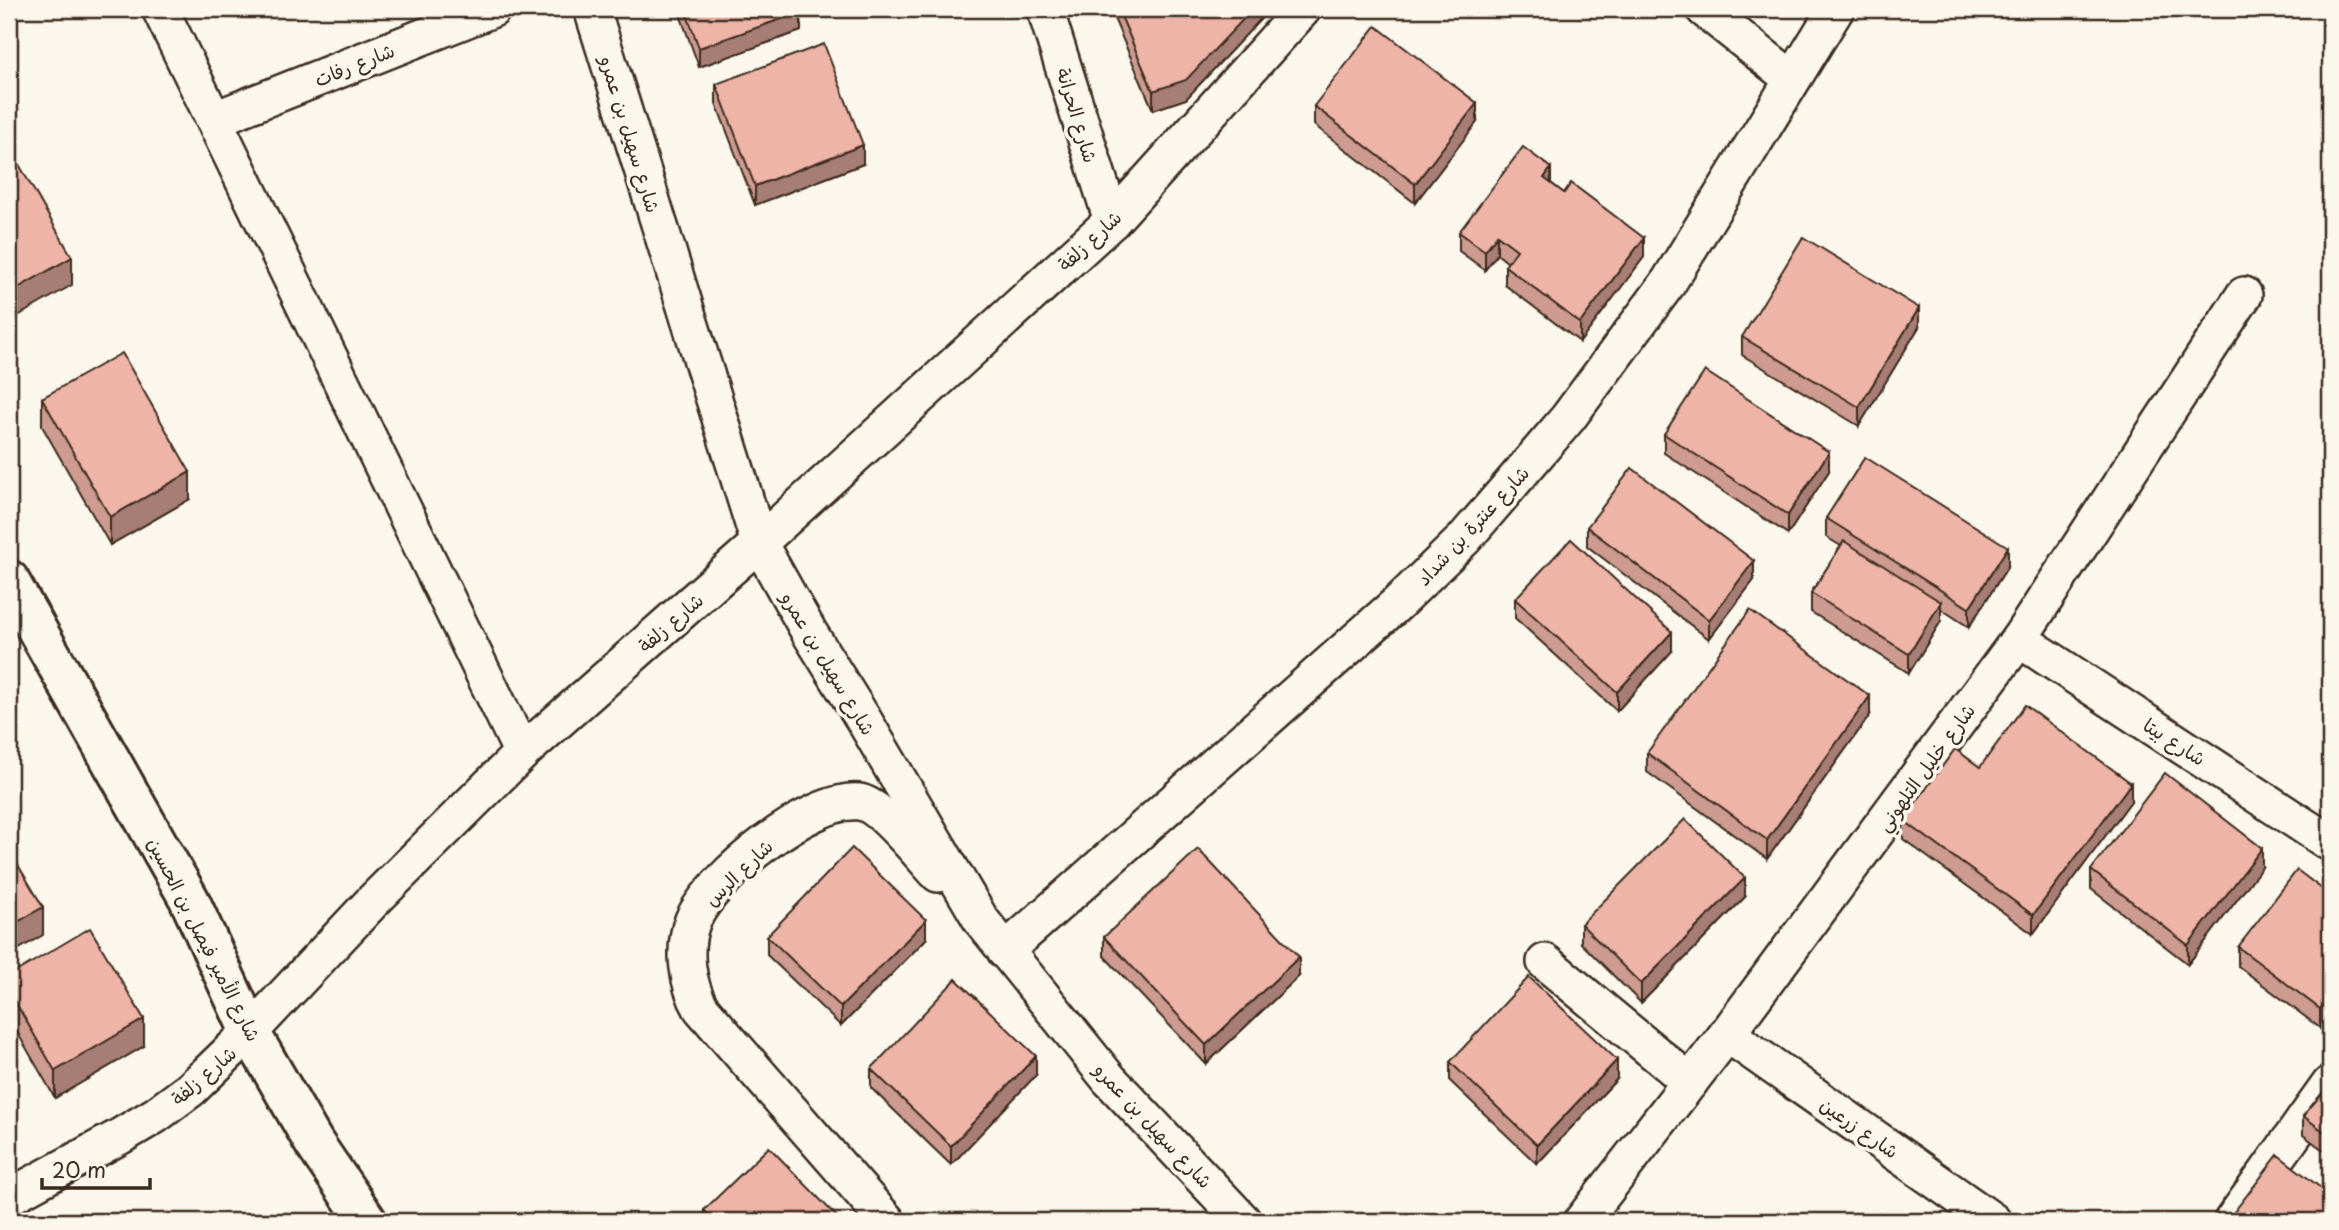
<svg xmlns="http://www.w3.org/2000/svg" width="2339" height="1230" viewBox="0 0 2339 1230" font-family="'Playpen Sans','Playpen Sans Arabic',sans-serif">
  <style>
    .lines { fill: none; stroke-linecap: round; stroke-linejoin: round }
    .minor-casing { stroke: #3b2a1e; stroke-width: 40 }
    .tertiary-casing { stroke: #3b2a1e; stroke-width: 44 }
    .minor { stroke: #fbf7ec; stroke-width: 35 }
    .tertiary { stroke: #fbf7ec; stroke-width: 38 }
    .wall { fill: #cd9b90; stroke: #3b2a1e; stroke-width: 2 }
    .shaded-wall { fill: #a77e75; stroke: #3b2a1e; stroke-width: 2 }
    .building { fill: #eeb4a7; stroke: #3b2a1e; stroke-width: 2 }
    .labels { text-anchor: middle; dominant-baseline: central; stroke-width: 7; stroke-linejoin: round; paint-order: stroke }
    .street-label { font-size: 19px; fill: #3b2a1e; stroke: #fbf7ec }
  </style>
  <rect width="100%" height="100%" fill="#fbf7ec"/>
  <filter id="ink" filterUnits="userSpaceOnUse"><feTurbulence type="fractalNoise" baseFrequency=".0143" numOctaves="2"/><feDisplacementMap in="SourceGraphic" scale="14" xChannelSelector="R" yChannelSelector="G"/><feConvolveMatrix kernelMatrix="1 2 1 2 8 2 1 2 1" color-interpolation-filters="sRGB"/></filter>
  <g filter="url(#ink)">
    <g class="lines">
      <!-- minor casing -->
      <g class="minor-casing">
        <g id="minor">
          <polyline points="160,9 522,753"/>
          <polyline points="592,9 759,543 809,632 865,722 981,920 1109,1079 1243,1221"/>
          <polyline points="1045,9 1112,221"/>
          <polyline points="1704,9 1792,79"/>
          <polyline points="215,119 493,9"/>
          <polyline points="2019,639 2330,843"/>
          <polyline points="1005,951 1398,603 1464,539 1568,418 1668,283 1836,9"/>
          <polyline points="1545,962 1690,1082"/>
          <polyline points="1727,1034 1993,1221"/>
          <polyline points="9,1197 119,1137 156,1115 191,1089 250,1032 373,901 522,753 759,543 1112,221 1303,9"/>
          <path d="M 887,1221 L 701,1008 C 687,984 682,947 693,920 C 712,877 810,798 859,802 C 880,804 923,858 938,874"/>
          <polyline points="1582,1221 1727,1034 2019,639 2244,295"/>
          <polyline points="2232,1221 2330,1084"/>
        </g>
      </g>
      <!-- tertiary casing -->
      <g class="tertiary-casing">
        <polyline id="tertiary" points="9,580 189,899 250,1032 314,1143 367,1221"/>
      </g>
      <!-- minor -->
      <use href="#minor" class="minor"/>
      <!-- tertiary -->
      <use href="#tertiary" class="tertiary"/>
    </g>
    <!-- wall -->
    <g class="wall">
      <polygon points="678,9 800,9 801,31 699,67"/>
      <polygon points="1113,9 1270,9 1186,99 1153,110 1113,16"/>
      <polygon points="716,84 863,164 755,205 716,103"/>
      <polygon points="1314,106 1477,122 1415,203 1314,125"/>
      <polygon points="1551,183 1644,257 1580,342 1505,285 1505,266 1508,263 1497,254 1485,270 1459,251 1459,232"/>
      <polygon points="1919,327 1859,426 1742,355 1742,337"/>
      <polygon points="42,398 190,499 110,545 42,426"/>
      <polygon points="1664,434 1829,471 1788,534 1664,453"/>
      <polygon points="1826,518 2008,566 1969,627 1941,609 1941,621 1909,673 1811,612 1811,593 1841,546 1826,537"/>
      <polygon points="1587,527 1754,580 1709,639 1587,546"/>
      <polygon points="1515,599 1672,651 1617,711 1515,618"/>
      <polygon points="1870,715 1767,859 1647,772 1647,753"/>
      <polygon points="1980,767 2131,801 2033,934 1903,839 1903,820"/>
      <polygon points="2262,867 2188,964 2091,889 2091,870"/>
      <polygon points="2330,895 2320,1028 2238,966 2238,947"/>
      <polygon points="1745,897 1641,1003 1581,943 1581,924"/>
      <polygon points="767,936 926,939 841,1026 767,955"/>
      <polygon points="1104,937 1299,976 1206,1064 1104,956"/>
      <polygon points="9,976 144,1046 55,1098 9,1018"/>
      <polygon points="1450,1062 1617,1079 1537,1164 1450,1081"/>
      <polygon points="871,1069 1036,1075 951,1165 871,1088"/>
      <polygon points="2330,1084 2330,1155 2303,1135 2303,1116"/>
      <polygon points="704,1210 841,1221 704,1221"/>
    </g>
    <!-- shaded-wall -->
    <g class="shaded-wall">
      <polygon points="1253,9 1270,9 1186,99 1153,110 1153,91"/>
      <polygon points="801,12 801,31 699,67 699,48"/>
      <polygon points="1477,103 1477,122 1415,203 1415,184"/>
      <polygon points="863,145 863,164 755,205 755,186"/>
      <polygon points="1551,168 1551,187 1544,178"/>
      <polygon points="1497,235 1497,254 1485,270 1485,251"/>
      <polygon points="1644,238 1644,257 1580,342 1580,323"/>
      <polygon points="72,257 72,285 9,321 9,293"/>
      <polygon points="1919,308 1919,327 1859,426 1859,407"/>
      <polygon points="1829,452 1829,471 1788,534 1788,515"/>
      <polygon points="190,472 190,499 110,545 110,517"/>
      <polygon points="2008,547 2008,566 1969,627 1969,608"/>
      <polygon points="1754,561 1754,580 1709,639 1709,620"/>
      <polygon points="1941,602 1941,621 1909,673 1909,654"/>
      <polygon points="1672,632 1672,651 1617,711 1617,692"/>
      <polygon points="1870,696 1870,715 1767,859 1767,840"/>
      <polygon points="2131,783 2131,801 2033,934 2033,915"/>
      <polygon points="2262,848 2262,867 2188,964 2188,945"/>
      <polygon points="1745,878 1745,897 1641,1003 1641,984"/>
      <polygon points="43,907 43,935 9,955 9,927"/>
      <polygon points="926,920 926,939 841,1026 841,1007"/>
      <polygon points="1299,957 1299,976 1206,1064 1206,1045"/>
      <polygon points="2330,996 2330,1015 2320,1028 2320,1009"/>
      <polygon points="144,1019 144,1046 55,1098 55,1071"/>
      <polygon points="1036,1056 1036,1075 951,1165 951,1146"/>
      <polygon points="1617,1060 1617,1079 1537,1164 1537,1145"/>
    </g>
    <!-- building -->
    <g class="building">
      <polygon points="685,9 800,9 801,12 699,48"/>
      <polygon points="1118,9 1253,9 1186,80 1153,91"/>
      <polygon points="1376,26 1477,103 1415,184 1314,106"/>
      <polygon points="824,44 863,145 755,186 716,84"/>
      <polygon points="9,147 72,257 9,293"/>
      <polygon points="1523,147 1551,168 1544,178 1564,193 1571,183 1644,238 1580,323 1505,266 1517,250 1497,235 1485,251 1459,232"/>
      <polygon points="1803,237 1919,308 1859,407 1742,337"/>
      <polygon points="122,353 190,472 110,517 42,398"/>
      <polygon points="1705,371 1829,452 1788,515 1664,434"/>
      <polygon points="1865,457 2008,547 1969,608 1826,518"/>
      <polygon points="1632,468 1754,561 1709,620 1587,527"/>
      <polygon points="1571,539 1672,632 1617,692 1515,599"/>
      <polygon points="1844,541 1941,602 1909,654 1811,593"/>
      <polygon points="1750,610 1870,696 1767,840 1647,753"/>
      <polygon points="2025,705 2131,783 2033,915 1903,820 1955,749 1980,767"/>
      <polygon points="2165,773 2262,848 2188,945 2091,870"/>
      <polygon points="1685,819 1745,878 1641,984 1581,924"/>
      <polygon points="852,848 926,920 841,1007 767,936"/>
      <polygon points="1198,849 1299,957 1206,1045 1104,937"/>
      <polygon points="9,850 43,907 9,927"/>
      <polygon points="2297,870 2330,895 2330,996 2320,1009 2238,947"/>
      <polygon points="90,928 144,1019 55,1071 9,991 9,976"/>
      <polygon points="1529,977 1617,1060 1537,1145 1450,1062"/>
      <polygon points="956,979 1036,1056 951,1146 871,1069"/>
      <polygon points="2330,1084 2330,1136 2303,1116"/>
      <polygon points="769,1147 841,1221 714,1221 704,1210"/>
      <polygon points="2278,1155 2330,1195 2330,1221 2227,1221"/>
    </g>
  </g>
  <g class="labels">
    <!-- street labels -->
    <g class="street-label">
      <text transform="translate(354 64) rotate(-22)">شارع رفات</text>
      <text transform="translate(1078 115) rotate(73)">شارع الحرانة</text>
      <text transform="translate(631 134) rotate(73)">شارع سهيل بن عمرو</text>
      <text transform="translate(1089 240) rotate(-43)">شارع زلفة</text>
      <text transform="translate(1472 525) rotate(-47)">شارع عنترة بن شداد</text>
      <text transform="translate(670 622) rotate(-41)">شارع زلفة</text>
      <text transform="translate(829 663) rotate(59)">شارع سهيل بن عمرو</text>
      <text transform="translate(2175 741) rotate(33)">شارع بيتا</text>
      <text transform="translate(1925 767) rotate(-54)">شارع خليل التلهوني</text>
      <text transform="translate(738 872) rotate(-44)">شارع الرس</text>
      <text transform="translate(205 939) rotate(63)">شارع الأمير فيصل بن الحسين</text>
      <text transform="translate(203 1075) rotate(-41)">شارع زلفة</text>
      <text transform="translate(1154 1125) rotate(47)">شارع سهيل بن عمرو</text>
      <text transform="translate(1860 1127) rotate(35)">شارع زرعين</text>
    </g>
  </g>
  <!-- margin -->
  <rect width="2339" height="1230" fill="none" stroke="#fbf7ec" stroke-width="35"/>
  <rect x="18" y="18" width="2304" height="1195" fill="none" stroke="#3b2a1e" stroke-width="2.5" filter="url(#ink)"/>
  <!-- scale -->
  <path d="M42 1178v10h108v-10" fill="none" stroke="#3b2a1e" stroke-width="3.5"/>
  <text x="52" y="1178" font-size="21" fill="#3b2a1e" stroke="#fbf7ec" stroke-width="5" paint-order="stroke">20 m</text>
</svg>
